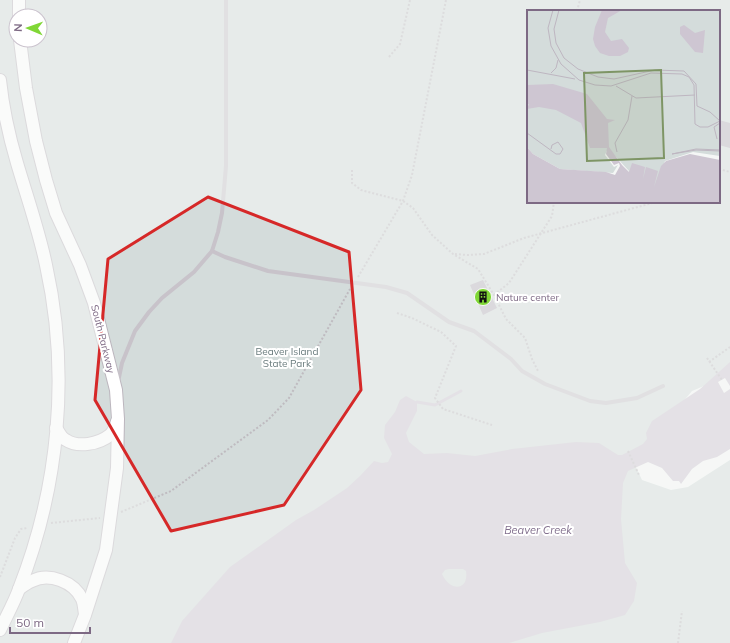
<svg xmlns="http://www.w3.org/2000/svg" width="730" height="643" viewBox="0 0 730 643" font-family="Mulish,sans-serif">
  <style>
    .green { fill: #d4dcdb; fill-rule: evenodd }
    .water { fill: #cec6d2; fill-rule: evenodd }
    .pier { fill: #f5f7f6 }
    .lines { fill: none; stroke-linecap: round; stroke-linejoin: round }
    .stream { stroke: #cec6d2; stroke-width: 3 }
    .building { fill: #bab3be }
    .secondary-casing { stroke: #bcb6be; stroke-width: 14 }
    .path { stroke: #bfbbc0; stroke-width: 2; stroke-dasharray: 2 2; stroke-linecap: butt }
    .lane { stroke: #c8c3ca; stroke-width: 4 }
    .secondary { stroke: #fff; stroke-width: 12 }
    .marked { fill: none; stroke: #d62828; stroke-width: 3; stroke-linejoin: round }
    .labels { text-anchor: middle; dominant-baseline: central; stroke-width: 4; stroke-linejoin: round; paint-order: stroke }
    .poi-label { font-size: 10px; fill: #7d6984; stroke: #fff; text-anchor: start }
    .street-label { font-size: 10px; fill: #7d6984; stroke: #fff }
    .park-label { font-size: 10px; fill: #67797b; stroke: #fff }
    .water-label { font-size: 11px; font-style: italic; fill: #816f8d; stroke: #fff }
    .inset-road { fill: none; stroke: #beb6c1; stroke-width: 1 }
    .view { fill: #7e9565; fill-opacity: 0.15; stroke: #7e9565; stroke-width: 2 }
    .inset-edge { fill: none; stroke: #7d6984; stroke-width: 2 }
  </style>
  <rect width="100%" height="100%" fill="#f5f7f6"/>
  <!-- green -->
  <path class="green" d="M 0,0 L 730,0 L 730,375 L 692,391 L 633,461 L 642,480 L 671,490 L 688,487 L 730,460 L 730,643 L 0,643 ZM 528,11 L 719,11 L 719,202 L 528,202 ZM 16,16 L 40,16 L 40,40 L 16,40 Z"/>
  <!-- water -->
  <path class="water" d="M 730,362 L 730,449 L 717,457 L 703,461 L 692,469 L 681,484 L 679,481 L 673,481 L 662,468 L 648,462 L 628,471 L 623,483 L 621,519 L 625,563 L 637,583 L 634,601 L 625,615 L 600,622 L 542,633 L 509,643 L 171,643 L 182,621 L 230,567 L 296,520 L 314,510 L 347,488 L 360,476 L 374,461 L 382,463 L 388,462 L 392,454 L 384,438 L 385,425 L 395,412 L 400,400 L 406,396 L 417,402 L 417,411 L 406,433 L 409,442 L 424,454 L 447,453 L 475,456 L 512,449 L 576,442 L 599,443 L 618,455 L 622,455 L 643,444 L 647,439 L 646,433 L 652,421 L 700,389 ZM 449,569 L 463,569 L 466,571 C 469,591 450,592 442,574 L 445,570 Z"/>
  <!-- pier -->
  <polygon class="pier" points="725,378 730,386 730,389 724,393 718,382"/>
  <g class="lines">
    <!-- stream -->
    <polyline class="stream" points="417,402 435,405 461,391"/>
  </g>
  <!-- building -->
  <g class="building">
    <polygon points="719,120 730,123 730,148 719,145"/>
    <polygon points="483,280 497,308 483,315 470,285"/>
  </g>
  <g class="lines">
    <!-- secondary casing -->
    <g class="secondary-casing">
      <g id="secondary">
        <polyline points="19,0 19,16"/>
        <polyline points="20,40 26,88 36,141 46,180 56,213 80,265 94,303 116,390 118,419 117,468 106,550 85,615 74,643"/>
        <path d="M 0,80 C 3,109 9,136 17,163 C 27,197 39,231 46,265 C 70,373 59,487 19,589 C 14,603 6,617 0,630"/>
        <path d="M 56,428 C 59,432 61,438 66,440 C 78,448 99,444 110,435 C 114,431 116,426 117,421"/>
        <path d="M 19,589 C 23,586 27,583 32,581 C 49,572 74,582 82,599 C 84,603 84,609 85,614"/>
      </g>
    </g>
    <!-- path -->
    <g class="path">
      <polyline points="577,11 580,0"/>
      <polyline points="389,57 400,44 410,0"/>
      <polyline points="719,169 730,172"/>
      <polyline points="352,170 352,183 361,190 403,201 413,208 432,235 453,254 478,269 494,295 506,319 525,338 532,359 538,371"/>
      <polyline points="455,254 467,255 484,254 524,238 656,202"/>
      <polyline points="358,277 403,201 412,175 446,0"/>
      <polyline points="494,295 509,283 552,216 554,202"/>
      <polyline points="397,313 412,318 441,332 456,346 435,398 443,409 492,425"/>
      <polyline points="707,358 722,380"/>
      <polyline points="709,362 730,347"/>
      <polyline points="628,451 639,475"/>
      <polyline points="121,512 171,491 268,420 289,398 350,289"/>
      <polyline points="51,523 100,518"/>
      <polyline points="0,577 15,538 21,529 27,528"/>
      <polyline points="678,643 682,611"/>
    </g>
    <!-- lane -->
    <g class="lane">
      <polyline points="212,251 225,257 268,271 386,287 407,293 449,322 474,331 511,359 522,371 545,384 590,401 606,403 637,398 663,386"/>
      <polyline points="118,382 122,363 135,331 149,312 162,298 194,272 212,251 218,232 222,213 226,166 226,0"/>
    </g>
    <!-- secondary -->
    <use href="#secondary" class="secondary"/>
  </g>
  <!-- marked area -->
  <path d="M0 0H730V643H0ZM 208,197 L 349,252 L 361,390 L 284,505 L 171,531 L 95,400 L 108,259 Z" fill="#f5f7f6" fill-opacity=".55" fill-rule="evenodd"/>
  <path class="marked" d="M 208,197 L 349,252 L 361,390 L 284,505 L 171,531 L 95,400 L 108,259 Z"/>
  <!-- icons -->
  <defs>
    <g id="building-disc" transform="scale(0.9)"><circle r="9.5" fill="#80d736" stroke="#fff"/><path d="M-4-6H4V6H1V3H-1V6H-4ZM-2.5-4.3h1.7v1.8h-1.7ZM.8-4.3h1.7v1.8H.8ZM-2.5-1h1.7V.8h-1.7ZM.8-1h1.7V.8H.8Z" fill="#111"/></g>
  </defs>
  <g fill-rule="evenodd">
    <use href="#building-disc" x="483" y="297"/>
  </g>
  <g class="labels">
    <!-- poi labels -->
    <g class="poi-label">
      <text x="496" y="297">Nature center</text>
    </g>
    <!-- street labels -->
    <g class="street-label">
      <text transform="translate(103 339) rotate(76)">South Parkway</text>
    </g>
    <!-- park labels -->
    <g class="park-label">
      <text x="287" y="351">Beaver Island<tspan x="287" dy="12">State Park</tspan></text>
    </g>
    <!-- water labels -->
    <g class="water-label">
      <text x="538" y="530">Beaver Creek</text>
    </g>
  </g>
  <!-- overview -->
  <g transform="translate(527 10)">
    <rect width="193" height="193" fill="#f5f7f6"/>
    <path d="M 0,0 L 193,0 L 193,146 L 166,142 L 138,151 L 128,178 L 120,182 L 104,174 L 100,166 L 102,161 L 81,138 L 78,145 L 87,157 L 91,155 L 86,163 L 33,159 L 6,144 L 0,137 Z" fill="#d4dcdb"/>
    <path d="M 75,0 L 95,0 L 81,8 L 78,22 L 84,31 L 95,29 L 102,38 L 101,42 L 93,46 L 82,46 L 73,43 L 68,36 L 66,29 L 68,17 ZM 157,15 L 168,23 L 178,20 L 176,43 L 168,42 L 153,24 L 153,17 ZM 26,74 L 60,84 L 80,109 L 88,110 L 81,113 L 82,137 L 95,155 L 102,162 L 105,153 L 118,157 L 116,169 L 119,157 L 131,161 L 127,177 L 120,181 L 127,177 L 134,156 L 139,151 L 163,144 L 193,150 L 193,193 L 0,193 L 0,137 L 6,144 L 33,159 L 79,162 L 88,165 L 93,156 L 92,153 L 87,155 L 79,144 L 80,138 L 63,138 L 54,113 L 29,100 L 12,97 L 0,99 L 2,94 L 0,94 L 0,75 Z" fill="#cec6d2"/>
    <path class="inset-road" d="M 26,0 L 21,18 L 24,36 L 34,54 L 52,70 L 68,75 L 84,76 L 124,63 L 155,64 L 162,67 L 167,75 L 168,114 L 173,117 L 181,117 L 193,111M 32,0 L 27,19 L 29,33 L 37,48 L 51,59 L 71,67 L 87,69 L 128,60 L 157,61 L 169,74 L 170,96 L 183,102 L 193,111M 0,60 L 48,69M 24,63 L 29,58 L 31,50M 89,76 L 109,88 L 168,85M 0,123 L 29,144 L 33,144 L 36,139 L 31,132 L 25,135 L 24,139M 190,129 L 187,117 L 193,113M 193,140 L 169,139 L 145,144 L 169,140 L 193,141M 90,142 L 88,133 L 101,110 L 105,86"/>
    <path class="view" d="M 134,60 L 137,148 L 60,151 L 57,63 Z"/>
    <rect width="193" height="193" class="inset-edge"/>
  </g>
  <!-- north arrow -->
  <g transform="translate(28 28) rotate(272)"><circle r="19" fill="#ffffff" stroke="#cbc3ce"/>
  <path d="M0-3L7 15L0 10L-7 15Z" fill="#80d736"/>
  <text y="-6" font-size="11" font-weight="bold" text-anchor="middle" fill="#7d6984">N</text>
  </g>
  <!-- scale -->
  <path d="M10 627v6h80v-6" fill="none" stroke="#7d6984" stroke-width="2"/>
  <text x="16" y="627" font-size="12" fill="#7d6984" stroke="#ffffff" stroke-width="3" paint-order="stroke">50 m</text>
</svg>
